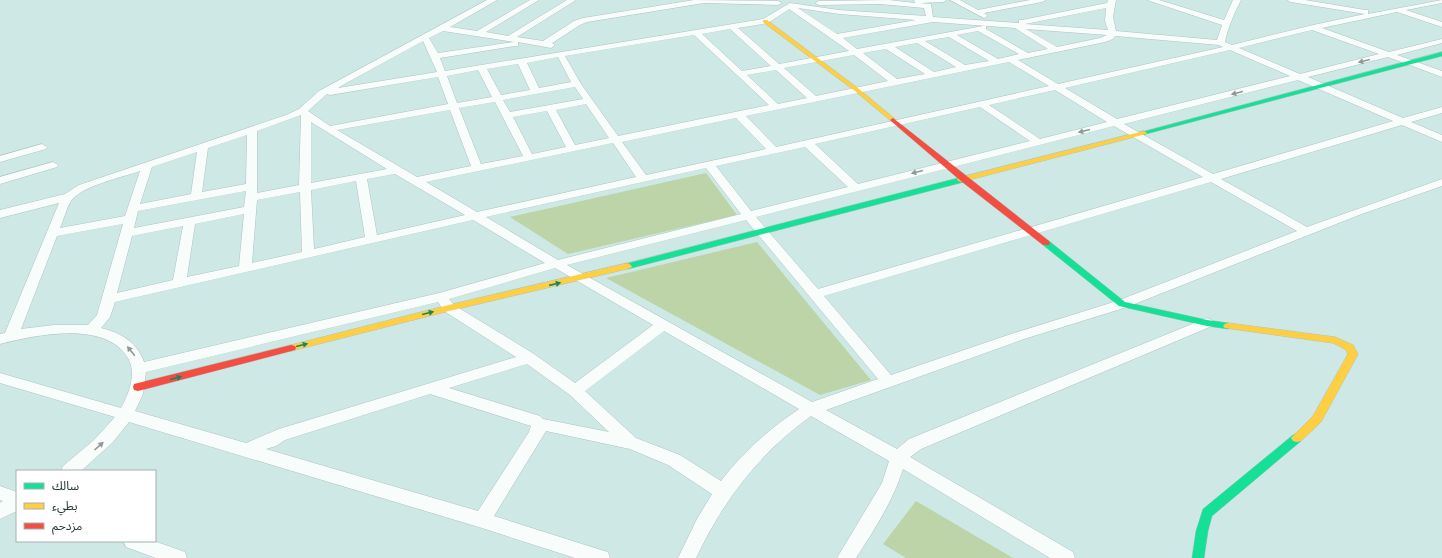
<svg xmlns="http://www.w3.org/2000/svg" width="1442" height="558" viewBox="0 0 1442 558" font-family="'Open Sans','Noto Sans Arabic',sans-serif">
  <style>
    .green { fill: #bcd4a8 }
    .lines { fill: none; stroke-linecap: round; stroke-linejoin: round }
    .street-casing { stroke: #aec3c1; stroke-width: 1 }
    .fast-casing { stroke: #aec3c1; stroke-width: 1 }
    .slow-casing { stroke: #aec3c1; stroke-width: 1 }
    .jam-casing { stroke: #aec3c1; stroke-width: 1 }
    .street { fill: #f8fcfb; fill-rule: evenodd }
    .fast { fill: #16e098; fill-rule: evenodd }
    .slow { fill: #ffcf43; fill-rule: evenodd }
    .jam { fill: #f24e42; fill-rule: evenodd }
    .oneway { fill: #8e9a98 }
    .oneway2 { fill: #1e8362 }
  </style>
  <rect width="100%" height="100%" fill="#cee8e6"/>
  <!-- green -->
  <g class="green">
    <polygon points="706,173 737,215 568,254 510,217"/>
    <polygon points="757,242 871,380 820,395 606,278"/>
    <polygon points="916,501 1013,558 906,558 883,544"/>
  </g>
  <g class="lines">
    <!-- street casing -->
    <g class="street-casing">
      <g id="street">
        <path d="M 487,0 L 497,0 L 450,27 L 477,31 L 530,0 L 539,0 L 486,32 L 508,36 L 567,0 L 576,0 L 517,37 L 543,41 L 574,21 L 583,18 L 694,0 L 778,1 L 782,3 L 778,5 L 704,3 L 587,22 L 580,25 L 552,43 L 555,45 L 551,48 L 518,42 L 518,46 L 515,46 L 440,58 L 445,71 L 763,19 L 790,3 L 839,10 L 926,16 L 924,8 L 880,4 L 819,5 L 815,3 L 819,1 L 889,0 L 915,3 L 914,0 L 947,0 L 943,2 L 920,3 L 931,4 L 933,17 L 1019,23 L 1019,20 L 1022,20 L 1107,3 L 1108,0 L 1116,0 L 1113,17 L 1116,31 L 1217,40 L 1222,25 L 1147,0 L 1159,0 L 1224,20 L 1233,0 L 1241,0 C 1234,14 1228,27 1225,42 L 1232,45 L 1313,25 L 1365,14 L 1291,2 L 1287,0 L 1305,0 L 1365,10 L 1368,10 L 1368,14 L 1442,0 L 1442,3 L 1406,10 L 1442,22 L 1442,27 L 1397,12 L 1322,28 L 1389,52 L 1442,39 L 1442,43 L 1397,55 L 1442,71 L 1442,77 L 1388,57 L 1308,77 L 1403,118 L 1442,107 L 1442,113 L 1411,122 L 1442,135 L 1442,142 L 1402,125 L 1221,179 L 1307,227 L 1442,179 L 1442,186 L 1359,215 L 1127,307 L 1024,339 L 826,410 L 897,449 L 909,439 L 1202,320 L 1207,318 L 1212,320 L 1214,323 L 1212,326 L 921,449 L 910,457 L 1073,552 L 1075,558 L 1050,558 L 903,469 C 893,501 874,530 856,558 L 837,558 L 882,483 L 889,461 L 811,416 C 759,453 723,501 696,558 L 678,558 L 697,519 L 712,494 L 668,465 L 630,449 L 546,431 L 494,516 L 601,550 L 608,552 L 610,558 L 575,558 L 482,528 L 129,422 L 113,442 L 81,471 L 61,471 L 63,466 L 94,440 L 115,417 L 0,383 L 0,373 L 121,408 C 129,394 137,373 128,358 C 105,320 36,335 0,344 L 0,334 L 5,333 L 59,203 L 0,218 L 0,210 L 65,194 L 79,185 L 286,115 L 299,109 L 319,91 ZM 798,8 L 839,14 L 916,20 L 837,34 ZM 1106,8 L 1105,21 L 1108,30 L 1025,24 ZM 789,9 L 849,51 L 779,64 L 738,28 L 768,23 ZM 933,22 L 1015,28 L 1048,49 L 1028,53 L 986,29 L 986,26 L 983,26 L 857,49 L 843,38 ZM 730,29 L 771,66 L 742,71 L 702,34 ZM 1026,29 L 1107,35 L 1100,38 L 1057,47 ZM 1312,30 L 1379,54 L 1300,74 L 1239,48 ZM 443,31 L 508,41 L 514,42 L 438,53 L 429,38 ZM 978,31 L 1019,54 L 998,59 L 957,35 ZM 694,35 L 769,105 L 618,136 L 581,84 L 565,56 ZM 1115,36 L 1219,45 L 1223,47 L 1058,84 L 1018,60 L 1105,42 L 1113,39 ZM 949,37 L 989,61 L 965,65 L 925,41 ZM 423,41 L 437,72 L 338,88 L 341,86 ZM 917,43 L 956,67 L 934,72 L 895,47 ZM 886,49 L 925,74 L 897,79 L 863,53 ZM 1230,50 L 1290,76 L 1117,119 L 1065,88 ZM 854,55 L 888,81 L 816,96 L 784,68 ZM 558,57 L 571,82 L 539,88 L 527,63 ZM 1009,62 L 1049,86 L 776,147 L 746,116 ZM 518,64 L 530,90 L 501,95 L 487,69 ZM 478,70 L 492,97 L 457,103 L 447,76 ZM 776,70 L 807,98 L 778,104 L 747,75 ZM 438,77 L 448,104 L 330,126 L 308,111 L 327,94 L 330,95 ZM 1298,80 L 1393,121 L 1213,174 L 1124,124 ZM 575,87 L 583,99 L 510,112 L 503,100 ZM 1055,90 L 1107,122 L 1040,139 L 989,105 ZM 495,102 L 523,156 L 481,164 L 459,108 ZM 586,104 L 609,138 L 575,145 L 556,110 ZM 980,107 L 1030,141 L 858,184 L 815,144 ZM 450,110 L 471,166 L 417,177 L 337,130 ZM 547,111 L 566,147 L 532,154 L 513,117 ZM 301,115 L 299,185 L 257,193 L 257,131 ZM 736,118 L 766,149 L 646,175 L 622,142 ZM 311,122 L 387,169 L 311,183 ZM 1114,126 L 1203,177 L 818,289 L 756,217 ZM 247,135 L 246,184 L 202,192 L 208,148 ZM 613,143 L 636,177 L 477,212 L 426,182 ZM 805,147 L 848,187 L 751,211 L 716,166 ZM 197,152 L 191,194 L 140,204 L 152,167 ZM 706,168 L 741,214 L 558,260 L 486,217 ZM 140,171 L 125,216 L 60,228 C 64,219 66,209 71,201 C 81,186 123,177 140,171 ZM 395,174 L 465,215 L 377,235 L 367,179 ZM 356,181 L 365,237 L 314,249 L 311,190 ZM 1211,182 L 1297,231 L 1117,301 L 1014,333 L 891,375 L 824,296 ZM 246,191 L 244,207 L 134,228 L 138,211 ZM 300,192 L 302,252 L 252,263 L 257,200 ZM 244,214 L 239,266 L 187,277 L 195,224 ZM 473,220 L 545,263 L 439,293 L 144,362 C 137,342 121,333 101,328 L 110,317 L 115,302 ZM 746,220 L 878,379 L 812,402 L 567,265 ZM 123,224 L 97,315 L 88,325 L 54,325 L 21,329 L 57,236 ZM 183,226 L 173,280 L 117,293 L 132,236 ZM 555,268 L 653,325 L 575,383 L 534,354 L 454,305 L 449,299 ZM 438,302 L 444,311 L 516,357 L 279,429 L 246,443 L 135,411 L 143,394 L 146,372 ZM 664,331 L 799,409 C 769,429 742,453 721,481 L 680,455 L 636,438 L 585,391 ZM 527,364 L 570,395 L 609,432 L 543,419 L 540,416 L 449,388 ZM 430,394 L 531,426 L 529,432 L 478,511 L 266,449 L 276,446 L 285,440 Z"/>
        <polygon points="950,0 960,0 978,10 1030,0 1046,0 1042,2 984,13 988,16 984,18"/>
        <polygon points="42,144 47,147 46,149 0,162 0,156"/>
        <polygon points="53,162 58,165 57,167 0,184 0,177"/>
        <polygon points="0,486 17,492 17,511 0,519 0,503 3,501 0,500"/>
        <polygon points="123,541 154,541 185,552 187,558 156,558 126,547"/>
      </g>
    </g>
    <!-- fast casing -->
    <g class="fast-casing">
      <g id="fast">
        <polygon points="1442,52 1442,56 1146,134 1144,135 1141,133 1142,132"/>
        <polygon points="958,178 961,178 965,180 964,182 628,269 624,266 625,264"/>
        <polygon points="1046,240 1049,241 1125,302 1207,320 1228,323 1233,326 1228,329 1207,326 1119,306 1043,245 1042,243"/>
        <polygon points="1297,434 1301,435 1303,438 1301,441 1212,516 1208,531 1204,558 1192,558 1196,531 1203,509 1293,435"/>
      </g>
    </g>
    <!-- slow casing -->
    <g class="slow-casing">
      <g id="slow">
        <polygon points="763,20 767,20 859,89 895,119 895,121 891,121 855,91 763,22"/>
        <polygon points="1144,131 1147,133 1146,134 961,182 957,180 958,178"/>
        <polygon points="628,263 632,266 631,268 449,311 291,351 287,350 286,348 287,346 291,345 449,305"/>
        <polygon points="1228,323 1335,337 1353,345 1358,354 1321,422 1301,441 1297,442 1293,441 1291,438 1313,416 1348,354 1345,349 1333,343 1225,328 1223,326 1225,324"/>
      </g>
    </g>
    <!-- jam casing -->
    <g class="jam-casing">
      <g id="jam">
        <polygon points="893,118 1049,241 1050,243 1049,245 1043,245 961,181 891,121 890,120"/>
        <polygon points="291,345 295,346 296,348 295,350 138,391 134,390 133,387 134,384 138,383"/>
      </g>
    </g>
    <!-- street -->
    <use href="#street" class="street"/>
    <!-- fast -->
    <use href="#fast" class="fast"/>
    <!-- slow -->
    <use href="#slow" class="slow"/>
    <!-- jam -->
    <use href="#jam" class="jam"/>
  </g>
  <!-- one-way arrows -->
  <defs><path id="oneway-solid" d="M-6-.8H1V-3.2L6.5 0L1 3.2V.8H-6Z"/></defs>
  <g class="oneway">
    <use href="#oneway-solid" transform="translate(1364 61) rotate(166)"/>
    <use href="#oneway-solid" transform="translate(1237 93) rotate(166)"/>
    <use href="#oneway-solid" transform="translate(1084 131) rotate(166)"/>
    <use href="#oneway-solid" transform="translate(917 172) rotate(166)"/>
    <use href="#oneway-solid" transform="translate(131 351) rotate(-129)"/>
    <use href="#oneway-solid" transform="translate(99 446) rotate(-42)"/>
  </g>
  <g class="oneway2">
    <use href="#oneway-solid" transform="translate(555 284) rotate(-13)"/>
    <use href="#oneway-solid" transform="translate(428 313) rotate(-14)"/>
    <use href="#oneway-solid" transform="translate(302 345) rotate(-14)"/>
    <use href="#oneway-solid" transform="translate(176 378) rotate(-14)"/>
  </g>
  <!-- legend -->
  <rect x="16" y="470" width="140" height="72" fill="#ffffff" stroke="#a7afae"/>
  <rect x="24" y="483" width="20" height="6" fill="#16e098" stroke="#a7afae"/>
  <text x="52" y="490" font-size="12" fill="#243735">سالك</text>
  <rect x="24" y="503" width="20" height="6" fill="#ffcf43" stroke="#a7afae"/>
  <text x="52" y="510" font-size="12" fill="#243735">بطيء</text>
  <rect x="24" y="523" width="20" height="6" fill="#f24e42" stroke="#a7afae"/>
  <text x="52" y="530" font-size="12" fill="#243735">مزدحم</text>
</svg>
